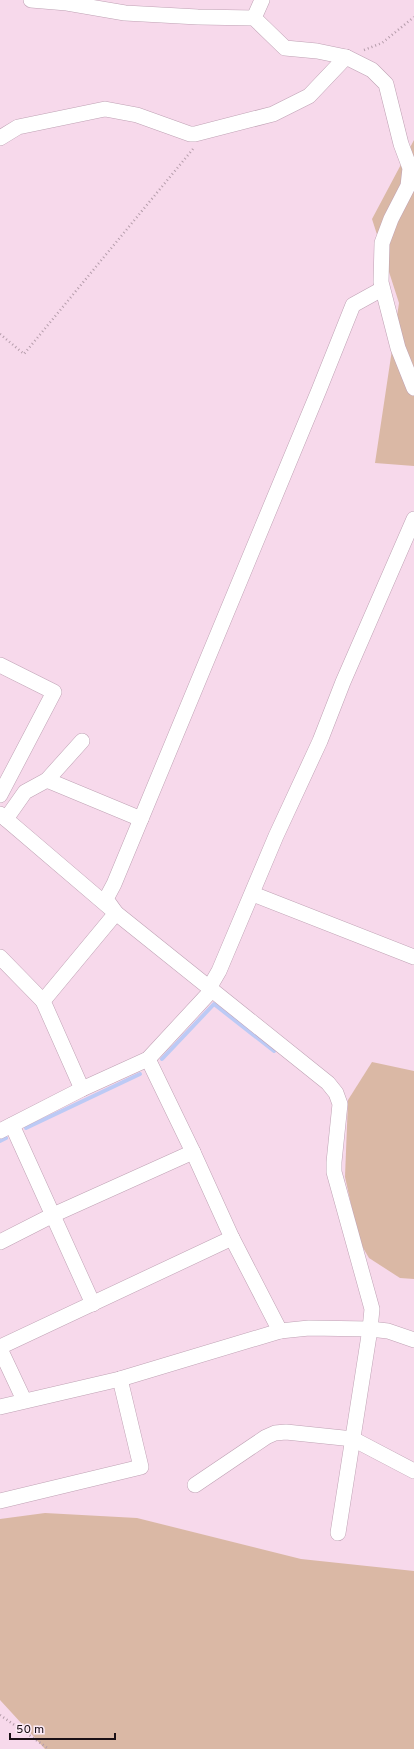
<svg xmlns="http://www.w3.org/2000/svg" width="414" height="1749" viewBox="0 0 414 1749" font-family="Overpass,sans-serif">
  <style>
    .green { fill: #dab8a5 }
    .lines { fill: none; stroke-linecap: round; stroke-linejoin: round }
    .stream { stroke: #bccaf5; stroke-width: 4 }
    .minor-casing { stroke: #bfa2b4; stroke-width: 16 }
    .path { stroke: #b49caa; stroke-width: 2.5; stroke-dasharray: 1 3; stroke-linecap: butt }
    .minor { stroke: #fff; stroke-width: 15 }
  </style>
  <rect width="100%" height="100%" fill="#f7d9eb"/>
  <!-- green -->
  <g class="green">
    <polygon points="414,140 414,466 375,463 399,303 372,219"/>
    <polygon points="372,1062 414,1071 414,1279 400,1278 369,1258 359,1241 345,1177 348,1100"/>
    <polygon points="45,1513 137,1518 301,1559 414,1571 414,1749 45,1749 0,1700 0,1519"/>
  </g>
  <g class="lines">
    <!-- stream -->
    <g class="stream">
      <polyline points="162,1059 214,1004 274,1051"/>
      <polyline points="26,1128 140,1074"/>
      <polyline points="0,1141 6,1138"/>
    </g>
    <!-- minor casing -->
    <g class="minor-casing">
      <g id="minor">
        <polyline points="31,0 67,3 125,13 198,17 254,18 285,48 317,51 346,57 372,70 386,84 401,144 410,168 408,186 391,219 382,243 381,282 398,348 414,388"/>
        <polyline points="254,18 262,0"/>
        <polyline points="0,138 18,127 105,109 137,115 190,134 195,134 273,114 309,96 346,57"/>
        <polyline points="0,665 54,692 0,795"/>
        <polyline points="47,780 82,741"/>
        <polyline points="0,814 116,913 328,1083 336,1093 340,1104 334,1162 334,1172 372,1309 370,1329 338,1533"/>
        <polyline points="6,819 25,792 47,780 141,819"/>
        <polyline points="253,894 414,957"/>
        <polyline points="0,957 43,1001"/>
        <polyline points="148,1059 193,1152 232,1238 280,1331"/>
        <polyline points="82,1089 43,1001 116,913 106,899 114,884 319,390 353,305 382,289"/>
        <polyline points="12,1125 93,1304"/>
        <polyline points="0,1131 82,1089 148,1059 211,991 212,983 219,971 276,836 320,741 343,682 414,519"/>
        <polyline points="0,1242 53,1215 193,1152"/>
        <polyline points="0,1347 232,1238"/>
        <polyline points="0,1349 24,1400"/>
        <polyline points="0,1407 120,1379 280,1331 309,1328 370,1329 388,1331 414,1340"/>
        <polyline points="195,1485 266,1437 275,1433 286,1432 353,1439 414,1471"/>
        <polyline points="0,1501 141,1467 120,1379"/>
      </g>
    </g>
    <!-- path -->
    <g class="path">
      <polyline points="364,50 382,43 414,17"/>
      <polyline points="0,334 24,354 193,149"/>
      <polyline points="0,1715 49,1749"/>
    </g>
    <!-- minor -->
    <use href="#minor" class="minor"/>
  </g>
  <!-- scale -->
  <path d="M10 1733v6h105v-6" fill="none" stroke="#1a1016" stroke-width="2"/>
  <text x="16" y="1733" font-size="12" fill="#1a1016" stroke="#fceaf5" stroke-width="3" paint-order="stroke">50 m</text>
</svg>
